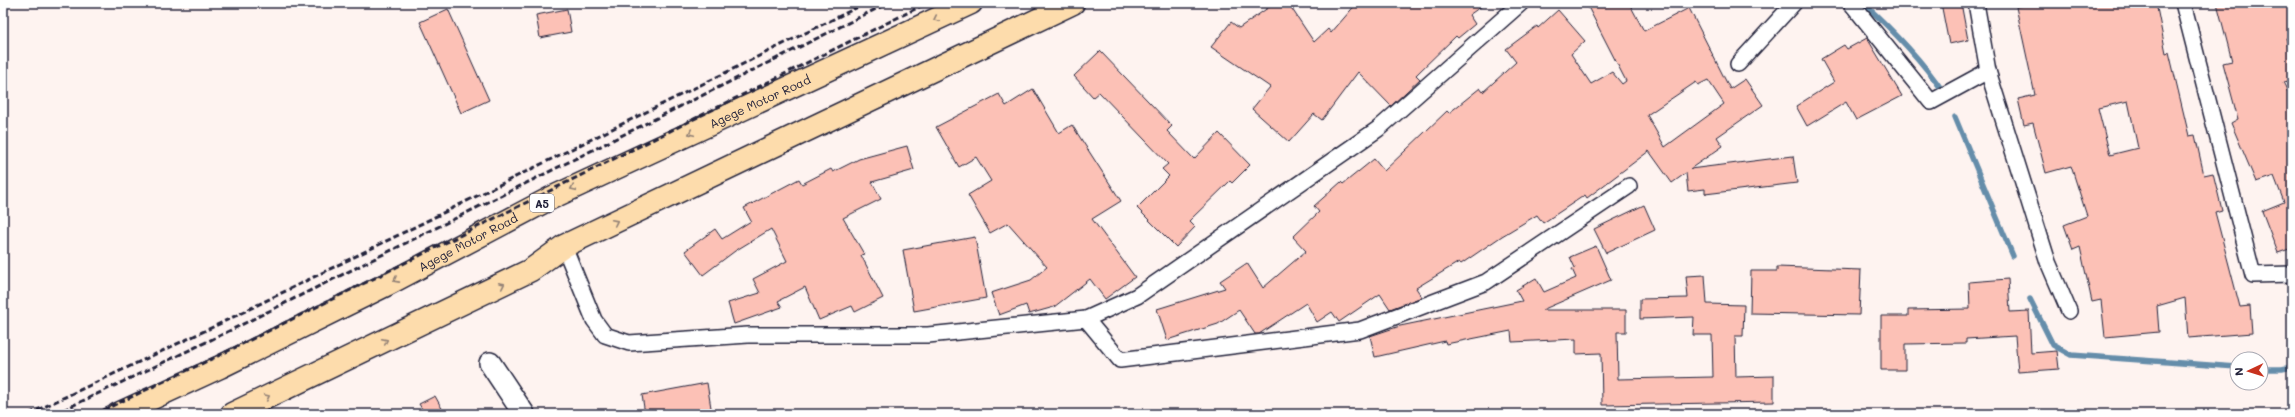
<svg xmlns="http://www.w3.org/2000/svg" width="2295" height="417" viewBox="0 0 2295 417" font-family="Mali,sans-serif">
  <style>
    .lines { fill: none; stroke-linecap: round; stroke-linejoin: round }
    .stream { stroke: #658daa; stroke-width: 5.5 }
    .building { fill: #fcc1b6; stroke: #22223b; fill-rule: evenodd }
    .street-casing { stroke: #22223b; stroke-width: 18 }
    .secondary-casing { stroke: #22223b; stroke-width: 24 }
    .highway-casing { stroke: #22223b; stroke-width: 25 }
    .street { stroke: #fff; stroke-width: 15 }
    .secondary { stroke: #fff; stroke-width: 21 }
    .highway { stroke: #fddcac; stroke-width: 22 }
    .rail { stroke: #22223b; stroke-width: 3; stroke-dasharray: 6 3; stroke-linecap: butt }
    .oneway { stroke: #907f74 }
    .labels { text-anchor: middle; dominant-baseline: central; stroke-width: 3; stroke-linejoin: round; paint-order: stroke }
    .shield { fill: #fff; stroke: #646476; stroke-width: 1 }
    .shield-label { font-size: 11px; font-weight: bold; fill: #22223b }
    .street-label { font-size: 12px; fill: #22223b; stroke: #fff }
  </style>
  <rect width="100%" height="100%" fill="#fef3f0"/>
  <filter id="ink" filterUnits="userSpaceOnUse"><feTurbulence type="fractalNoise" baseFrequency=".025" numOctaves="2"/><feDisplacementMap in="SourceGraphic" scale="8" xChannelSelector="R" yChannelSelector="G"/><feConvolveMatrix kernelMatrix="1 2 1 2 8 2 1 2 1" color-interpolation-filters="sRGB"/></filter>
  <g filter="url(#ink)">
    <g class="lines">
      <!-- stream -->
      <g class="stream">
        <path d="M 1863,3 C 1894,31 1921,59 1944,93"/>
        <polyline points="1955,117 2013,256"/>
        <polyline points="2030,299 2053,345 2071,355 2237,367"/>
        <polyline points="2261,369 2282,369 2292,367"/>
      </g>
    </g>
    <!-- building -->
    <g class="building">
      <polygon points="1275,3 1288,3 1314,42 1328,29 1331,33 1357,3 1486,3 1469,15 1475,24 1458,38 1456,36 1416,75 1420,79 1391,106 1358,72 1322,120 1314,114 1289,142 1252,109 1270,87 1211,47 1231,22 1239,28"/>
      <path d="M 1586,3 L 1629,3 L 1644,31 L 1689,8 L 1730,89 L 1745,79 L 1763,105 L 1717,137 L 1723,146 L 1690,169 L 1793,156 L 1797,183 L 1705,194 L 1705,189 L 1688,191 L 1686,173 L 1672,183 L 1649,151 L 1587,198 L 1585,195 L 1543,223 L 1537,215 L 1502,236 L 1461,264 L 1459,262 L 1416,288 L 1422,297 L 1390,309 L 1380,294 L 1339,322 L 1332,312 L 1317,322 L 1306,303 L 1259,334 L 1255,334 L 1239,310 L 1218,324 L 1167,340 L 1157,309 L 1225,288 L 1220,281 L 1247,263 L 1263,288 L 1306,251 L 1293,237 L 1319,212 L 1314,206 L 1341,182 L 1343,184 L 1374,159 L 1384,171 L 1447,111 L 1449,113 L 1480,88 L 1483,92 L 1516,62 L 1506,49 L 1537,26 L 1538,28 L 1558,10 L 1585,41 L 1571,54 L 1591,84 L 1612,72 L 1622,84 L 1626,81 ZM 1708,80 L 1724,104 L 1665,147 L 1647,115 L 1696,82 L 1698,85 Z"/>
      <polygon points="1941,3 1961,3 1968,40 1949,44"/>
      <path d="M 2031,3 L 2156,3 L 2166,53 L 2169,52 L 2189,136 L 2195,135 L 2204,175 L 2213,173 L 2222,210 L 2215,212 L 2240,307 L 2250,306 L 2252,333 L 2188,338 L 2185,298 L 2157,306 L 2159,332 L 2105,337 L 2101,300 L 2092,302 L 2080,247 L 2073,250 L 2064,225 L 2087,216 L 2071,166 L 2046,173 L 2033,123 L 2024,125 L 2018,99 L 2035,95 L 2016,7 ZM 2128,101 L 2138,148 L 2110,155 L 2098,108 Z"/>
      <polygon points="2217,3 2290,3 2292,10 2292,36 2286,38 2292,61 2292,80 2283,82 2292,100 2292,248 2278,253 2262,211 2284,202 2274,176 2256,182 2231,123 2238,119 2223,63 2232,61"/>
      <polygon points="448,9 489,100 461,113 420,22"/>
      <polygon points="567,9 571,32 540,38 536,15"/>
      <polygon points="1867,38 1902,96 1856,120 1846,102 1807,126 1796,106 1834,82 1821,59 1844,45 1847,49"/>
      <polygon points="1100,51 1172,126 1167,131 1194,159 1219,133 1250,165 1232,183 1230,181 1189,221 1195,227 1176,247 1137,208 1169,176 1162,169 1168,164 1099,92 1093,97 1074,76"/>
      <polygon points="1033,89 1059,133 1072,125 1121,201 1092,219 1135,277 1105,299 1090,279 1054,307 1029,314 1026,305 999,315 991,293 1031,280 1047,267 1008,223 990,233 968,195 991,181 976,157 959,167 936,127 999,94 1006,106"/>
      <polygon points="907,146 914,170 872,182 881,199 843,218 864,254 861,255 883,298 855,312 852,306 819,320 805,287 778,301 782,307 734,324 728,303 760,293 753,279 787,261 771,229 735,251 703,275 685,251 715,229 722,239 751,221 744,208 799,179 802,184 831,169 833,172 859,159"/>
      <polygon points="1644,205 1655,230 1606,253 1594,229"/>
      <polygon points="975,237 986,298 914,311 903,250"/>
      <polygon points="1596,246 1611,280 1542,310 1626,310 1626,332 1617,332 1618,379 1713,377 1712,335 1693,335 1694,317 1640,319 1640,299 1688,298 1686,276 1705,275 1707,304 1744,305 1743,336 1735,336 1736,377 1774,376 1774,402 1602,405 1601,353 1576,354 1576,339 1512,342 1511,331 1446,344 1445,341 1375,357 1370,336 1400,326 1522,301 1516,290 1536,278 1544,292 1576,278 1572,269 1575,268 1570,257"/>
      <polygon points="1777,267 1861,270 1859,315 1750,313 1751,271 1777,271"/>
      <polygon points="2008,279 2010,312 2029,311 2031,353 2057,351 2059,369 2018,372 2015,336 1966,339 1966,343 1905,344 1905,370 1881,370 1881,316 1908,316 1908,310 1970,309 1969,282"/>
      <polygon points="707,383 712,414 645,414 642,395"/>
      <polygon points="435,396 445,414 425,414 419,404"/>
    </g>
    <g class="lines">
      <!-- street casing -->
      <g class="street-casing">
        <g id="street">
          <polyline points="1851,3 1931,102 1988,71"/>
          <polyline points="1976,3 1988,71 2048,262 2069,311"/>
          <polyline points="2183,3 2253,275 2292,274"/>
          <polyline points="1738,64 1794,3"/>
          <polyline points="564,246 594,320 605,335 629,343 748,335 928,335 1086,319 1137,296 1378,129 1521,3"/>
          <polyline points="1086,319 1120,360 1360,330 1486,282 1629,186"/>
        </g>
      </g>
      <!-- secondary casing -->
      <g class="secondary-casing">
        <polyline id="secondary" points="490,363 524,414"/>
      </g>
      <!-- highway casing -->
      <g class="highway-casing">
        <g id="highway">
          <path id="s1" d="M 118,414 L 220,367 L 386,285 L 551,198 L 971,3"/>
          <polyline points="232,414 531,270 564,246 1073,3"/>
        </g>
      </g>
      <!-- street -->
      <use href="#street" class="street"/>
      <!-- secondary -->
      <use href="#secondary" class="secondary"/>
      <!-- highway -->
      <use href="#highway" class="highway"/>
      <!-- rail -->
      <g class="rail">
        <polyline points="29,414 215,326 866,3"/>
        <polyline points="55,414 219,336 888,3"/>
        <polyline points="95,414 222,354 927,3"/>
      </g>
    </g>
    <!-- one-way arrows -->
    <defs><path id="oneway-chevron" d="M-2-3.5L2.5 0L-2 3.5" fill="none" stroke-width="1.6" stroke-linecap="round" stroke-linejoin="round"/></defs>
    <g class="oneway">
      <use href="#oneway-chevron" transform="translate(936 19) rotate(155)"/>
      <use href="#oneway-chevron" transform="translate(691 133) rotate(155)"/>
      <use href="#oneway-chevron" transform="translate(573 188) rotate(155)"/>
      <use href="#oneway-chevron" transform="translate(615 222) rotate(-26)"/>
      <use href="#oneway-chevron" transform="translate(396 280) rotate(152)"/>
      <use href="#oneway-chevron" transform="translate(502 285) rotate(-26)"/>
      <use href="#oneway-chevron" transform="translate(385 341) rotate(-26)"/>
      <use href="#oneway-chevron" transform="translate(267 397) rotate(-25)"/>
    </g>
  </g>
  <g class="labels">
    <!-- shield labels -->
    <rect class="shield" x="530" y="194" width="24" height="18" rx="3"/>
    <g class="shield-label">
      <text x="542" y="203">A5</text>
    </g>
    <!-- street labels -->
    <g class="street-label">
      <text stroke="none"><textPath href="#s1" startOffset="714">Agege Motor Road</textPath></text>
      <text stroke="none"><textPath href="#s1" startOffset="390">Agege Motor Road</textPath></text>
    </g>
  </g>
  <!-- margin -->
  <rect width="2295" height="417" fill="none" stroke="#fff" stroke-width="16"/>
  <rect x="8" y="8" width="2279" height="401" fill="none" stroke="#22223b" stroke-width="1.5" filter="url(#ink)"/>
  <!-- north arrow -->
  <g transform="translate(2249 371) rotate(266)"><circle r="19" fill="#ffffff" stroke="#a7a7b1"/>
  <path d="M0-3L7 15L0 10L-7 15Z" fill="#c8321e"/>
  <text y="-6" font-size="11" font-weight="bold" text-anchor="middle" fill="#22223b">N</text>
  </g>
</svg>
